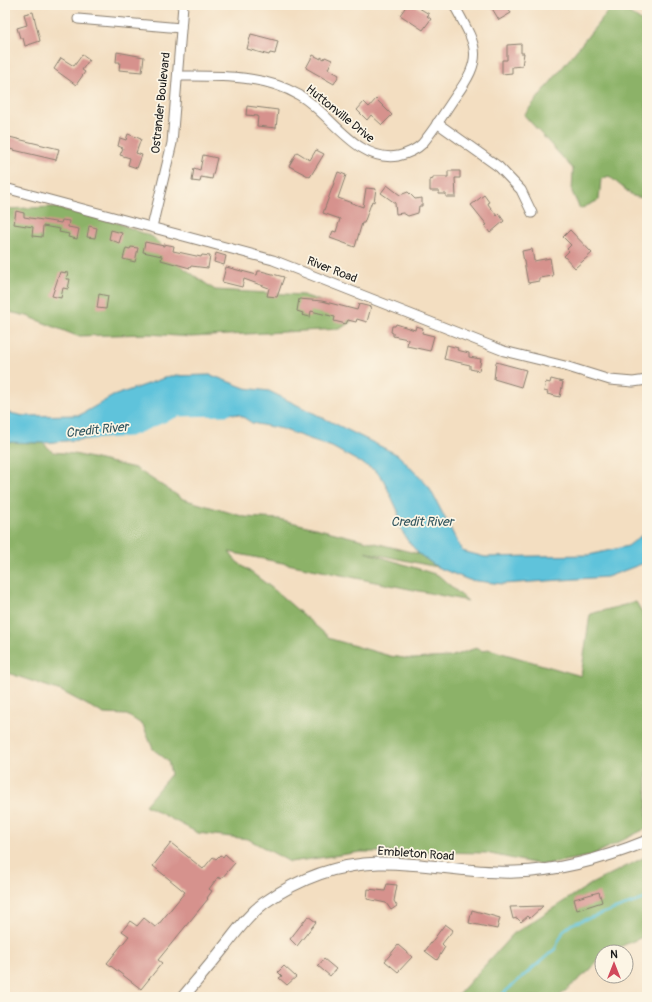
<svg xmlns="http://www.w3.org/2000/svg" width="652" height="1002" viewBox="0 0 652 1002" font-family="Pangolin,sans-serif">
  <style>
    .forest { fill: #8cb268; stroke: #546742 }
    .water { fill: #5ec3db; stroke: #3d707c }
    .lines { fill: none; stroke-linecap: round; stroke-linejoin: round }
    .stream { stroke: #5ec3db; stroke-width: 2.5 }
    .river { stroke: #5ec3db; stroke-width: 15 }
    .building { fill: #d6928d }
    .minor-casing { stroke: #887d6e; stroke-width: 11 }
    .tertiary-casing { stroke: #887d6e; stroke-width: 13 }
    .minor { stroke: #fff; stroke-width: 9 }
    .tertiary { stroke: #fff; stroke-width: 11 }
    .labels { text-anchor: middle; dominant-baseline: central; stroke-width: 3.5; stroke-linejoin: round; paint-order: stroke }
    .street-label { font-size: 12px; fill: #1c1c1c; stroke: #fcf5e5 }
    .water-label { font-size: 13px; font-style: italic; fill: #33565f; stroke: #fcf5e5 }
  </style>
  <rect width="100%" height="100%" fill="#fcf5e5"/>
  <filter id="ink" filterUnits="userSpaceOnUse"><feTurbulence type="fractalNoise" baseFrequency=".025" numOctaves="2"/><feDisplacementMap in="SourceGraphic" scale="8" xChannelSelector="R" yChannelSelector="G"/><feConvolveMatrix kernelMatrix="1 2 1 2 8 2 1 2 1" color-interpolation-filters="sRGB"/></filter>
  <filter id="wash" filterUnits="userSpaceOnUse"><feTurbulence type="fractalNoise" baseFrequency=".012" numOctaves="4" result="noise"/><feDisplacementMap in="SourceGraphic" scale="16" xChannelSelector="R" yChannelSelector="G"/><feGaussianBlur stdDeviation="0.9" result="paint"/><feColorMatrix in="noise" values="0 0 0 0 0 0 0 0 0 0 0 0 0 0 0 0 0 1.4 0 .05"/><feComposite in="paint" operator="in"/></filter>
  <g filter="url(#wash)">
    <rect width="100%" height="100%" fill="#f3dec1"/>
    <!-- forest -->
    <g class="forest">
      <polygon points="613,5 618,5 647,25 647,199 633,196 609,176 601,179 599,200 580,209 572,192 573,169 524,115"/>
      <polygon points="52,207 115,222 153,237 185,269 215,290 303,295 355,313 358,317 340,329 191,337 149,334 77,336 27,316 5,311 5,209"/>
      <polygon points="5,442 43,443 53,452 74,454 135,468 183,499 245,517 279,519 419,554 437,567 365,552 438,575 468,601 229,552 236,561 272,588 331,639 390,656 411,659 450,657 476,648 483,651 488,649 581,676 590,614 636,602 647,620 647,828 591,856 542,865 486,853 430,852 361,852 290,862 248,839 198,833 145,805 171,774 168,761 153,749 143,725 127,715 104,714 61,691 5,672 5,641 10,634 5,624"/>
      <polygon points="647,856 647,935 608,952 602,952 602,955 590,970 558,997 453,997 458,995 513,934 591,884"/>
    </g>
    <!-- water -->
    <polygon class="water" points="211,375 245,388 269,391 398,455 429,487 462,551 485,557 589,555 628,546 647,531 647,562 607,577 502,584 469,580 437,567 419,554 407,540 400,527 398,511 383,479 376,471 332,447 282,429 252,423 240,415 191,405 136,419 88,439 43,443 5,442 5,412 24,416 80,415 113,396 170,376"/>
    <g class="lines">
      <!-- stream -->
      <polyline class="stream" points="499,997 555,949 564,930 572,924 647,898"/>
      <!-- river -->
      <polyline class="river" points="88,432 129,429 177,409 226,408"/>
    </g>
    <g id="blocks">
      <!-- building -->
      <g class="building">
        <polygon points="407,5 414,5 429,14 427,16 431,19 423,30 400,15"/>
        <polygon points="490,5 507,5 511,13 499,20"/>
        <polygon points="33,12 40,41 25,46 23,38 20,38 17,28 27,25 24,14"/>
        <polygon points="251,34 278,41 275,54 270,53 269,55 247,49"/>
        <polygon points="521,44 521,53 524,53 522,66 512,67 512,73 502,74 502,60 507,60 507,45"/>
        <polygon points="117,52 144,57 142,72 119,70 120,62 116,62"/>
        <polygon points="82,55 89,60 82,70 85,72 76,85 54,69 61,58 74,66"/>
        <polygon points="313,55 321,59 321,57 324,59 325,57 332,60 328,69 339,75 334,84 306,68"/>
        <polygon points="376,99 392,115 382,125 371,115 367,120 357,110 364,102 369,107"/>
        <polygon points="247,106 278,110 276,128 257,126 258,116 246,115"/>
        <polygon points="128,134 141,139 136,153 142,155 137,168 128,165 130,158 120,155 123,148 118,146 120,138 126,140"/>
        <polygon points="5,136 59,149 56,160 5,148"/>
        <polygon points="316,150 324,154 310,177 289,166 297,152 310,160"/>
        <polygon points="203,155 217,158 212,179 201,177 200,182 192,181 194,168 200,170"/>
        <polygon points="448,171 460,171 460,178 455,178 456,197 446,197 446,194 439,194 439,191 430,191 430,180 433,179 433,177 448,177"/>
        <polygon points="338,172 346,175 338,198 363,207 366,188 376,189 374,202 372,201 364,223 362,223 355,247 330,238 333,231 336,232 340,219 323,213"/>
        <polygon points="387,185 400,195 408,192 415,199 422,198 422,206 419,206 418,213 408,216 403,213 396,214 395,203 381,193"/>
        <polygon points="484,195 489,202 488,204 497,216 499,214 504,221 490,233 485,226 487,225 471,205"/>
        <polygon points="16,211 24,213 24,217 61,223 62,220 69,221 68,227 79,229 77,239 68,237 69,234 59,232 60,229 43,226 42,237 32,236 33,227 14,224"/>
        <polygon points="89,226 97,228 95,238 87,237"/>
        <polygon points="111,230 122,233 119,243 109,239"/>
        <polygon points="570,230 592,253 575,268 564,256 569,251 567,249 571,245 563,237"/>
        <polygon points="145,242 164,246 164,244 174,246 173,251 201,257 202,255 210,256 208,268 191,266 190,268 161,260 162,256 143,252"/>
        <polygon points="131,247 138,248 135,262 123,259 126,248 130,249"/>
        <polygon points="532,249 534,261 550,258 553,276 539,278 539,281 528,283 522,251"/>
        <polygon points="216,253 226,256 224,265 214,262"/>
        <polygon points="226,267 257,275 258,271 261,271 284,277 277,297 267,296 269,288 244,279 242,287 222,282"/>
        <polygon points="60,272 68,273 66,279 70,279 68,289 63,288 61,298 52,296"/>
        <polygon points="99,294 108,296 106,309 97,308"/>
        <polygon points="299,299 322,301 357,310 359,304 371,307 367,322 357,319 356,322 348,320 346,324 334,321 335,317 311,311 310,317 302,315 303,313 297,311"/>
        <polygon points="396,324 415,330 416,326 423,328 422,333 434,336 430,351 407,346 408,339 393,336 393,333 391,332 392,326 395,326"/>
        <polygon points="447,345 458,348 457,350 469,353 469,357 481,359 479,371 470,369 470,365 444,359"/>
        <polygon points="496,362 526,370 521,387 494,379"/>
        <polygon points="551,379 563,382 560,397 547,394 548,392 544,391 546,382 550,383"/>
        <polygon points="171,843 203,869 213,857 216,859 220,855 223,857 225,854 235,863 221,879 218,877 209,889 212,891 207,898 208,899 158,960 162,963 141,989 107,963 129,936 122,931 130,921 137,926 144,918 155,927 158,925 185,892 153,866"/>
        <polygon points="387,884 397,885 394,901 397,906 391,910 386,903 367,899 368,889 385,891"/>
        <polygon points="599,892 602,902 577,910 574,899"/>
        <polygon points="543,906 530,918 528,916 521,922 517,918 513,919 510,907"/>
        <polygon points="472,910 500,918 497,929 469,923"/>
        <polygon points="308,916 316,922 297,946 290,939"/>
        <polygon points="445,924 453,930 442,944 445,947 437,960 425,951"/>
        <polygon points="398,945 412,957 398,972 385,961"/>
        <polygon points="324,959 336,969 330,976 318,966"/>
        <polygon points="284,966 296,977 287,985 279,978 282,976 278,972"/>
      </g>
    </g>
  </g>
  <g filter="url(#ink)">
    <use href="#blocks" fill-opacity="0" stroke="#887d6e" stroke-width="1"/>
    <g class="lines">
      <!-- minor casing -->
      <g class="minor-casing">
        <g id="minor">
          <polyline points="78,19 181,28"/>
          <path d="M 178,76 C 218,76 262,74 299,95 C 331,113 356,163 398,156 C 406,154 416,150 422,144 C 434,130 444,113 455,97 C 485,56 477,47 454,5"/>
          <polyline points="437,123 499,167 521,190 532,213"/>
          <polyline points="5,188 273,260 504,351 565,366 610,380 633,382 647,380"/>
          <polyline points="152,227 172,143 183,5"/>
        </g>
      </g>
      <!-- tertiary casing -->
      <g class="tertiary-casing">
        <path id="tertiary" d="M 183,997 C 197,980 212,963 225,946 C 237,931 248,915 264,903 C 298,879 337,864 379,863 C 425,862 470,874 515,872 C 561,871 605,858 647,841"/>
      </g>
      <!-- minor -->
      <use href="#minor" class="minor"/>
      <!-- tertiary -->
      <use href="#tertiary" class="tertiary"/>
    </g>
  </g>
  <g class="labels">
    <!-- street labels -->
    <g class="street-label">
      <text transform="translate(161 103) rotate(-84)">Ostrander Boulevard</text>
      <text transform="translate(340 114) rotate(39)">Huttonville Drive</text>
      <text transform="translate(332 270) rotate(21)">River Road</text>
      <text transform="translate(416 854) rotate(4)">Embleton Road</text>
    </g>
    <!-- water labels -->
    <g class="water-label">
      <text transform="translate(97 430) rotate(-6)">Credit River</text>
      <text x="422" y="522">Credit River</text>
    </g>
  </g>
  <!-- margin -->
  <rect width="652" height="1002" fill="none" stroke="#fcf5e5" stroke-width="20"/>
  <!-- north arrow -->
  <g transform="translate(614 964)"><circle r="19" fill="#fcf5e5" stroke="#a29e95"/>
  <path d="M0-3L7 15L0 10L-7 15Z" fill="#d1495b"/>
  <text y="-6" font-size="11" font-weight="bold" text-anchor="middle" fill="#1c1c1c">N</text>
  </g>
</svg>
